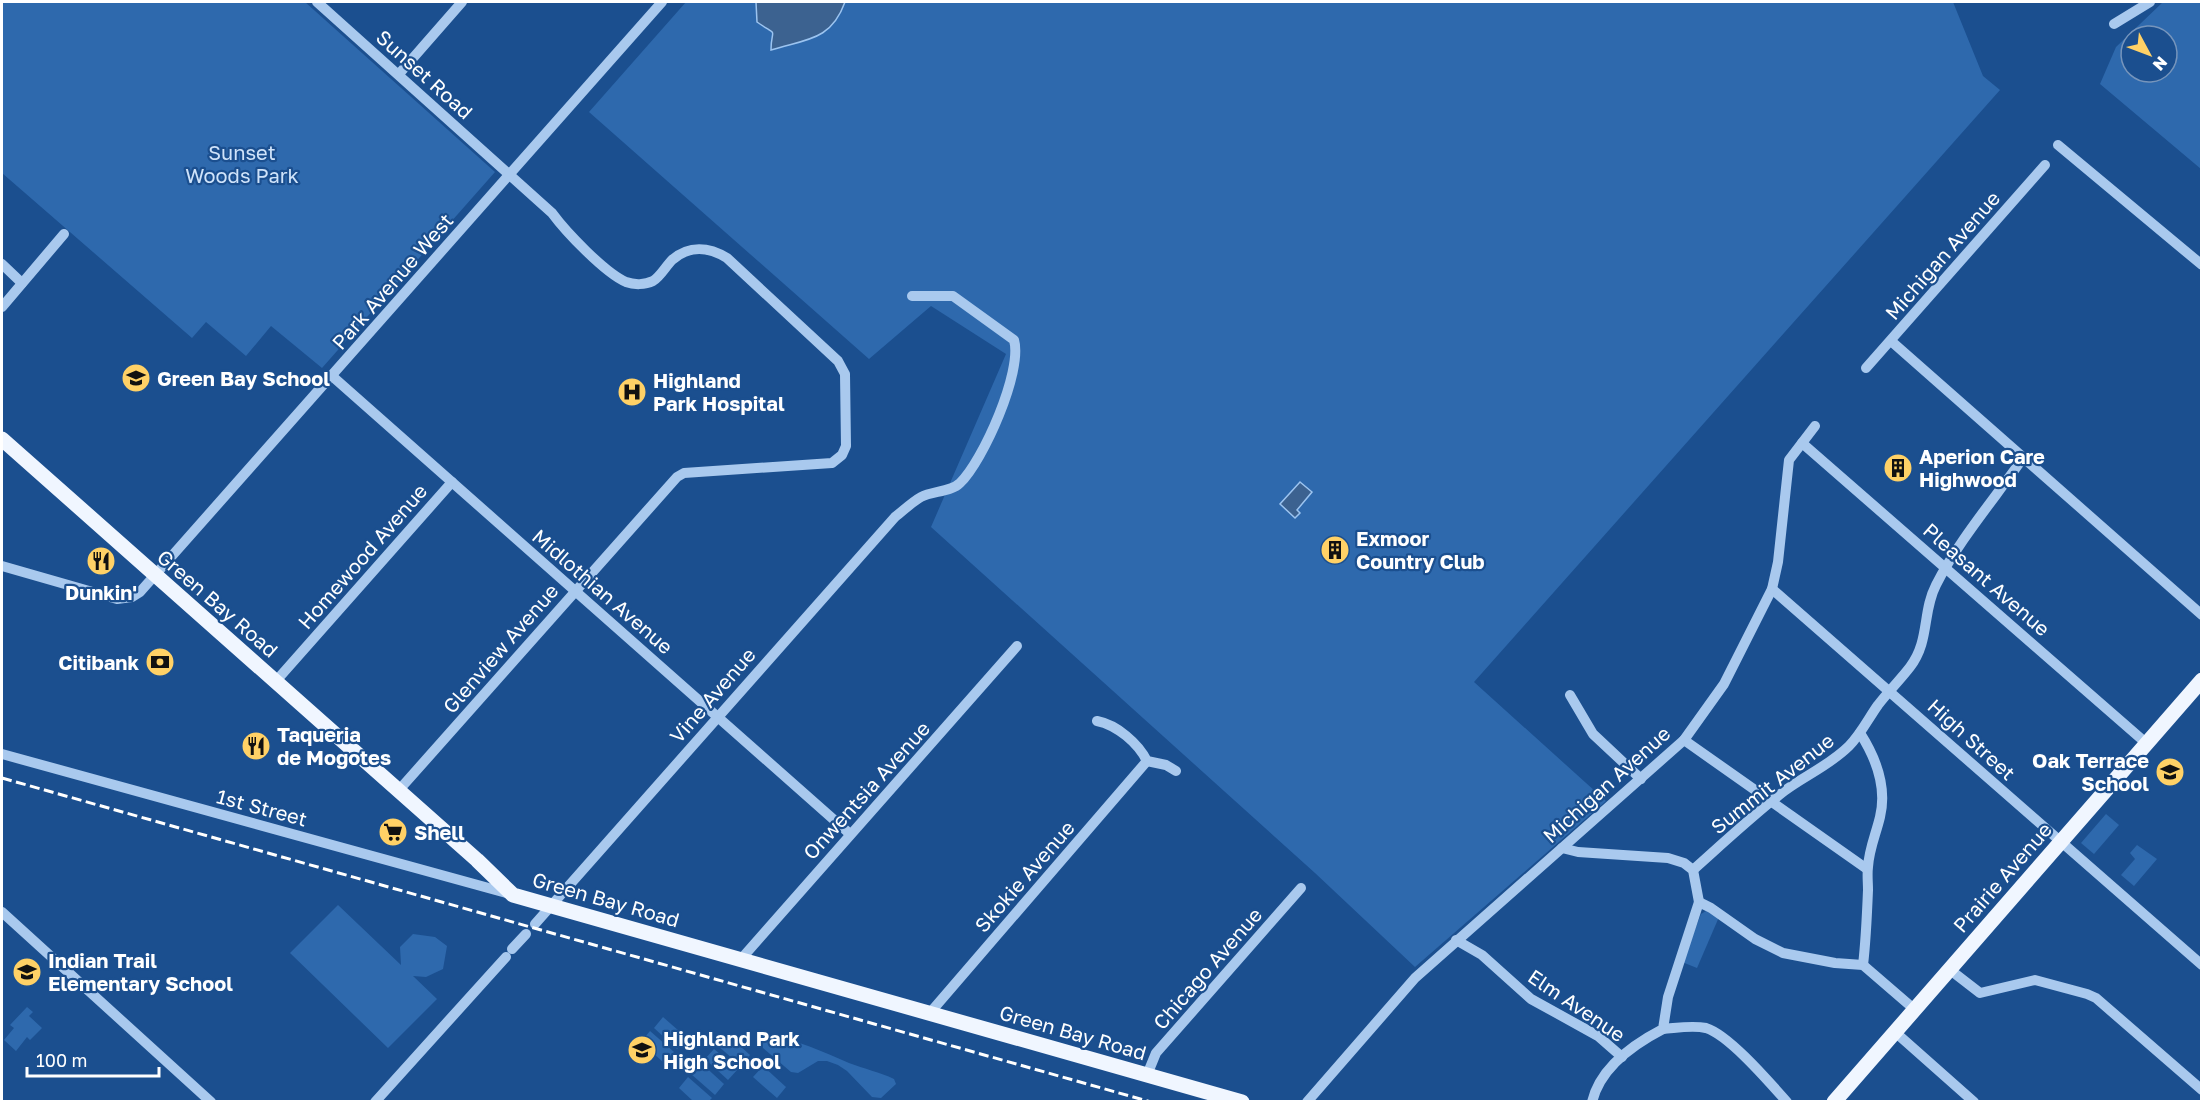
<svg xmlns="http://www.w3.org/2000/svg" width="2203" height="1103" viewBox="0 0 2203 1103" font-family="'Golos Text',sans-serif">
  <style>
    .green { fill: #2e69ad; fill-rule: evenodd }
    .water { fill: #3c6290; stroke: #9cc4f0; stroke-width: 1.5 }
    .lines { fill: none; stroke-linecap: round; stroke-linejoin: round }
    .minor { stroke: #a9c9ee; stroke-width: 10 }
    .major { stroke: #f0f6ff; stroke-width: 15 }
    .rail { stroke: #fff; stroke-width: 3; stroke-dasharray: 10 4.5; stroke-linecap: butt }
    .labels { text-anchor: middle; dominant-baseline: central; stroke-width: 4.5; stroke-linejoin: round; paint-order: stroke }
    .street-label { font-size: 20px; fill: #fff; stroke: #1b4f8f }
    .park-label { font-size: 20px; fill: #cfe3fa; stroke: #1b4f8f }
    .poi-label { font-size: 20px; font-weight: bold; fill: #fff; stroke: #1b4f8f; text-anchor: start }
  </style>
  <rect width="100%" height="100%" fill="#1b4f8f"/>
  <!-- green -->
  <g class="green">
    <polygon points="2,2 305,2 495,172 322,368 271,326 246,356 206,322 192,338 2,173"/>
    <polygon points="686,2 1953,2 1983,76 2000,90 1474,682 1606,801 1415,967 1315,873 931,527 1006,354 931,306 869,359 589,112"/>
    <path d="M 2163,2 L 2201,2 L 2201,169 L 2100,84 L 2116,47 ZM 2131,36 L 2167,36 L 2167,72 L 2131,72 Z"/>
    <polygon points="2106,814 2119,825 2094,854 2081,843"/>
    <polygon points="2137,845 2157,859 2134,886 2121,875 2135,859 2130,853"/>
    <polygon points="338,905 401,965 400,947 413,934 435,937 447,946 443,969 426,977 413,976 437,999 388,1048 290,953"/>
    <polygon points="1706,911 1719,917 1697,968 1682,962 1701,914"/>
    <polygon points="27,1007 33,1012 29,1016 42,1028 30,1040 27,1037 16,1051 4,1040 14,1028 10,1025"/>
    <polygon points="663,1017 687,1038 677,1049 654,1028"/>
    <polygon points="650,1031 674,1052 664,1063 641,1042"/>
    <polygon points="727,1034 750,1055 741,1066 717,1045"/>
    <path d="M 768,1036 C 797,1039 823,1052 849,1063 C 864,1069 880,1072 894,1079 L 896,1084 L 881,1098 L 872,1097 L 847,1071 L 838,1065 L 827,1061 L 818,1061 L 798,1073 L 791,1072 L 763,1048 L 761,1042 L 763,1037 Z"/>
    <polygon points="714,1049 738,1069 728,1080 705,1059"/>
    <polygon points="701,1063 724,1084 715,1095 691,1074"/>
    <polygon points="763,1066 786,1087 777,1098 753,1077"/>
    <polygon points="688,1077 712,1098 709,1101 693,1101 679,1088"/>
  </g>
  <!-- water -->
  <g class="water">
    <path d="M 756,2 L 845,2 C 831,41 806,39 771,50 C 771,26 780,38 757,22 Z"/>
    <polygon points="1300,482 1312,492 1297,510 1300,513 1295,518 1280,504"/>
  </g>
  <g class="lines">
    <!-- minor -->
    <g class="minor">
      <path d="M 317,2 L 552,213 C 566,232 605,273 626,282 C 634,285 645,285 653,281 C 660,277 666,266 672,260 C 689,245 709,247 727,258 L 838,361 L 845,374 L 846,446 L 842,455 L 832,463 L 684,473 L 677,477 L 399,790"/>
      <polyline points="2114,24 2150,2"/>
      <polyline points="399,74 462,2"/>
      <polyline points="2058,145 2202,265"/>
      <polyline points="2,264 22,283"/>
      <polyline points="2,307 64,234"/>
      <polyline points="1891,341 2202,615"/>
      <polyline points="1866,368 2045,165"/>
      <polyline points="332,376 850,834"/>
      <polyline points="1802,443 2146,743"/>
      <polyline points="2,566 117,599 132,597 140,592 662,2"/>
      <polyline points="1772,589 2202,965"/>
      <polyline points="276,681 452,482"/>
      <polyline points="1570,695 1593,734 1641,779"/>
      <path d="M 1097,721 C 1117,725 1138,743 1147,761 L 1166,765 L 1176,771"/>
      <path d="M 1860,733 C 1876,758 1887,788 1880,817 C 1876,834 1869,849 1868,867 C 1867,874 1868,882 1868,890 C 1867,915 1866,940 1863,965"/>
      <polyline points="1684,740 1867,869"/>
      <polyline points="2,754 510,894"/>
      <polyline points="1562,848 1578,852 1668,858 1684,863 1693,870 1699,902"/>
      <path d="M 1693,870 C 1721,845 1749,819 1779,795 C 1801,777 1828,767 1849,746 C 1861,734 1868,719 1878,705 C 1888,692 1900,680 1910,667 C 1930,641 1922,612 1936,585 C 1957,543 1995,498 2023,458"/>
      <polyline points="2,912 211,1102"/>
      <path d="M 535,924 L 895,517 C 904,510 912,502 921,497 C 932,491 951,492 960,483 C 983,461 1023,371 1014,340 L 953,296 L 912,296"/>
      <polyline points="1456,940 1482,955 1531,999 1598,1036 1622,1057"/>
      <polyline points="512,949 526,934"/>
      <polyline points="742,958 1017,646"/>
      <polyline points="1949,969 1980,993 2035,980 2087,994 2096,998 2202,1090"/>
      <polyline points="929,1014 1147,761"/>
      <path d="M 1663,1029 C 1677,1028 1692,1025 1706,1028 C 1729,1035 1770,1083 1787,1102"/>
      <polyline points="1895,1032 1974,1102"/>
      <polyline points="1147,1075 1156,1053 1301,888"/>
      <polyline points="375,1102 506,957"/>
      <polyline points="1307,1102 1415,978 1684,740 1724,684 1772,589 1778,562 1789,460 1815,426"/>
      <path d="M 1592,1102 C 1600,1068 1634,1044 1663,1029 L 1668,997 L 1699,902 L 1711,908 L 1755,939 L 1783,953 L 1835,963 L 1863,965 L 1914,1009"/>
    </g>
    <!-- major -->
    <g class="major">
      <polyline points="2,439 477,860 513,895 1242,1102"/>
      <polyline points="1834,1102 2202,680"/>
    </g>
    <!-- rail -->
    <polyline class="rail" points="2,778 1151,1102"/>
  </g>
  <!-- icons -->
  <defs>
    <g id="school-disc" transform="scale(1.5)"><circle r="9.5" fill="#ffd166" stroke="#1b4f8f"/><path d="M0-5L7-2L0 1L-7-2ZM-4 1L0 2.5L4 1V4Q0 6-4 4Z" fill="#111"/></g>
    <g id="hospital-disc" transform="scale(1.5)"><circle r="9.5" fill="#ffd166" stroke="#1b4f8f"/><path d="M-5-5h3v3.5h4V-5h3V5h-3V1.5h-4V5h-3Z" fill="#111"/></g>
    <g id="building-disc" transform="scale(1.5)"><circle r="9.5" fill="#ffd166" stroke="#1b4f8f"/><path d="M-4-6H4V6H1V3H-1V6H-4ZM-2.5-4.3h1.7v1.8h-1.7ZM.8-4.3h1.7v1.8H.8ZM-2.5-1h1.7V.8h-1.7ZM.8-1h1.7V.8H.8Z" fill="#111"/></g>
    <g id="restaurant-disc" transform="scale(1.5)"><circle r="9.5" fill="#ffd166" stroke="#1b4f8f"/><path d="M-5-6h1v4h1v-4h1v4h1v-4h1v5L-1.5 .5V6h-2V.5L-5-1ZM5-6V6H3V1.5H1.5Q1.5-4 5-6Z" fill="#111"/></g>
    <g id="bank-disc" transform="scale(1.5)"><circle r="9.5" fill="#ffd166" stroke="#1b4f8f"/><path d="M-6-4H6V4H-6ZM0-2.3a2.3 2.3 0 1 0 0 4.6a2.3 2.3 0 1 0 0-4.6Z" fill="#111"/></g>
    <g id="supermarket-disc" transform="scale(1.5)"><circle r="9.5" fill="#ffd166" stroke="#1b4f8f"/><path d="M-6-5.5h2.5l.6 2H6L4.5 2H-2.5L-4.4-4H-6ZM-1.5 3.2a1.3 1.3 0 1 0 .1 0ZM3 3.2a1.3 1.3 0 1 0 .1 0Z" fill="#111"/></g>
  </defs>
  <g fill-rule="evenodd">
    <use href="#school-disc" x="136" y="378"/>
    <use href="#hospital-disc" x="632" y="392"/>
    <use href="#building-disc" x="1898" y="468"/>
    <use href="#building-disc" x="1335" y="550"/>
    <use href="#restaurant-disc" x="101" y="561"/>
    <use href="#bank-disc" x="160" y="662"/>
    <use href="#restaurant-disc" x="256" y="746"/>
    <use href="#school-disc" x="2170" y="772"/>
    <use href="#supermarket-disc" x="393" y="832"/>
    <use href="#school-disc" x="27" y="972"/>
    <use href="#school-disc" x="642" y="1050"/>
  </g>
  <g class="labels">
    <!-- street labels -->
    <g class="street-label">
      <text transform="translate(425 74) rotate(42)">Sunset Road</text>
      <text transform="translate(1942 255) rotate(-49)">Michigan Avenue</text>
      <text transform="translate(392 281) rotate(-49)">Park Avenue West</text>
      <text transform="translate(362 556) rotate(-49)">Homewood Avenue</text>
      <text transform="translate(1987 579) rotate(41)">Pleasant Avenue</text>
      <text transform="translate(603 591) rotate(41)">Midlothian Avenue</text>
      <text transform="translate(218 603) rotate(41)">Green Bay Road</text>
      <text transform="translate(500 648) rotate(-49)">Glenview Avenue</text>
      <text transform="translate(712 695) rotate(-49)">Vine Avenue</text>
      <text transform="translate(1972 739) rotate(42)">High Street</text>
      <text transform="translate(1772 783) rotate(-38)">Summit Avenue</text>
      <text transform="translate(1606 784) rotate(-42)">Michigan Avenue</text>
      <text transform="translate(866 790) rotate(-48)">Onwentsia Avenue</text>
      <text transform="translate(262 807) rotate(15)">1st Street</text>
      <text transform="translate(1024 876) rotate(-49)">Skokie Avenue</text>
      <text transform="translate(2002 877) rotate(-49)">Prairie Avenue</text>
      <text transform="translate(606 899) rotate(16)">Green Bay Road</text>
      <text transform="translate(1207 968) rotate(-49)">Chicago Avenue</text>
      <text transform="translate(1577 1005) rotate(34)">Elm Avenue</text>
      <text transform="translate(1073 1032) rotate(16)">Green Bay Road</text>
    </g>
    <!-- park labels -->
    <g class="park-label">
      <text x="242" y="152">Sunset<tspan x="242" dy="23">Woods Park</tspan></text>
    </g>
    <!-- poi labels -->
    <g class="poi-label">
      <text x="157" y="378">Green Bay School</text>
      <text x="653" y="380">Highland<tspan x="653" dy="23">Park Hospital</tspan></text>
      <text x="1919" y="456">Aperion Care<tspan x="1919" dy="23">Highwood</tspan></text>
      <text x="1356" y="538">Exmoor<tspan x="1356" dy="23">Country Club</tspan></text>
      <text x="101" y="592" text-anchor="middle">Dunkin'</text>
      <text x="139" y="662" text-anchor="end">Citibank</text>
      <text x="277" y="734">Taqueria<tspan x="277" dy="23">de Mogotes</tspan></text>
      <text x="2149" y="760" text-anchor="end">Oak Terrace<tspan x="2149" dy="23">School</tspan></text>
      <text x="414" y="832">Shell</text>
      <text x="48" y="960">Indian Trail<tspan x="48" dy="23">Elementary School</tspan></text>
      <text x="663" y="1038">Highland Park<tspan x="663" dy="23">High School</tspan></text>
    </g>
  </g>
  <!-- border -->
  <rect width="2203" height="1103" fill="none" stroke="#ffffff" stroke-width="6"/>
  <!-- north arrow -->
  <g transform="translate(2149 54) rotate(131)"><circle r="28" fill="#1b4f8f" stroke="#7695bc" stroke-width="1.5"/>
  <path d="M0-4.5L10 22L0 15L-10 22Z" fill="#ffd166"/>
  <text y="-9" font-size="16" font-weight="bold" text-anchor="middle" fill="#ffffff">N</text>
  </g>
  <!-- scale -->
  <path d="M27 1067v9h132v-9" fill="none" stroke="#ffffff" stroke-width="3"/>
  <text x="36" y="1067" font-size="18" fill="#ffffff" stroke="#1b4f8f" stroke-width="4.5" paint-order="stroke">100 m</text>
</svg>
